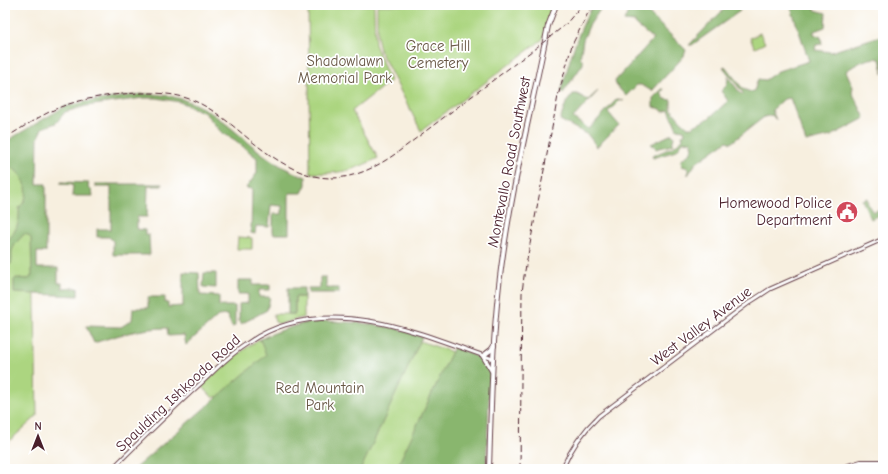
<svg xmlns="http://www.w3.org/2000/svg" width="888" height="474" viewBox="0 0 888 474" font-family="'Comic Neue',sans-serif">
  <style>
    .green { fill: #acd580; stroke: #7b7a56 }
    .forest { fill: #89b66e; stroke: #6a6a4c }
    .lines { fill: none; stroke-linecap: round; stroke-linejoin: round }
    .minor-casing { stroke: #643e46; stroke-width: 5 }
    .major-casing { stroke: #643e46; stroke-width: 6 }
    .minor { stroke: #fff; stroke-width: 3 }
    .major { stroke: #fff; stroke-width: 4 }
    .rail { stroke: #4a1f2b; stroke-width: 1; stroke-dasharray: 6 3; stroke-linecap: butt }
    .labels { text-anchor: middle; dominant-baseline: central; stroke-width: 3.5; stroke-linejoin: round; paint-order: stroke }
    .park-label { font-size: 15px; fill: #675644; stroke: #fff }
    .street-label { font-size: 15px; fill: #4a1f2b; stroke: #fff }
    .poi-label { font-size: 15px; fill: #4a1f2b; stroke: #fff; text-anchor: end }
  </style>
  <rect width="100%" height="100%" fill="#fff"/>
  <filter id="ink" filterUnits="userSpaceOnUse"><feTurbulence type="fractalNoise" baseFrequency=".025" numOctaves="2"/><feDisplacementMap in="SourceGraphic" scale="8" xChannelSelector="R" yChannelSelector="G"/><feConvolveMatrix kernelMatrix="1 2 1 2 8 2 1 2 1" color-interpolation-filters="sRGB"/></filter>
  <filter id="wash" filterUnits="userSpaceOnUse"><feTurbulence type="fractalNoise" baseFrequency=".012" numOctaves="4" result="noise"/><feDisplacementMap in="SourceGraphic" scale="16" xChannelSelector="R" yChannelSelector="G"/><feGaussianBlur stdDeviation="0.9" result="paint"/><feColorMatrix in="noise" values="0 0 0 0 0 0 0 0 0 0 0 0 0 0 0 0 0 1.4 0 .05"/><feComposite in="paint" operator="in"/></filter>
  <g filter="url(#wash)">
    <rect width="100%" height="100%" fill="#f7efdf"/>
    <!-- green -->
    <g class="green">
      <path d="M 308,5 L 374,5 L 375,44 L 390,81 L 352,111 L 378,158 C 352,171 340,174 310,173 Z"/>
      <polygon points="377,5 553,5 543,39 421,131 380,51 377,36"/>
      <polygon points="760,33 765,43 755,48 750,38"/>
      <polygon points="32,128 37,416 5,445 5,144"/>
      <polygon points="238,237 252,238 252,249 237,249"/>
      <polygon points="295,297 304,297 304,317 280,324 275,322 273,314 295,314"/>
      <path d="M 307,322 L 377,327 L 477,360 L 418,469 L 136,469 L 217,398 L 216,396 L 213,398 L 201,385 C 220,369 238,353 259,339 L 260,341 L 265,337 Z"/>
    </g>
    <!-- forest -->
    <g class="forest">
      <path d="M 593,5 L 603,5 L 589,26 L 583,40 L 580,58 L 583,61 L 583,64 L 563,93 L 561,92 C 569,62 577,32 593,5 Z"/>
      <polygon points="631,5 645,5 646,11 686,50 684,56 652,91 641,85 637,85 626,96 616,85 615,81 653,39 635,24 635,22 624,21"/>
      <polygon points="728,5 738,5 740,11 692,45 689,45"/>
      <path d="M 790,5 L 822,5 L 815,6 L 815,10 L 826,13 L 825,27 L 814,31 L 814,34 L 821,37 L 822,44 L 816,45 L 815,50 L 831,52 L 883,35 L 883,74 L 880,59 C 868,56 855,65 846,71 L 853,87 L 852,92 L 865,118 L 831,136 L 806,142 L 790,98 L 784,99 L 772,110 L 776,120 L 772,115 L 764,117 L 731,143 L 727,141 L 696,163 L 688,175 L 688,168 L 682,166 L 681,160 L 690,153 L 693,147 L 691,141 L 683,142 L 676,151 L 653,158 L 652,156 L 673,147 L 683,139 L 682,135 L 685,134 L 684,130 L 677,129 L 669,110 L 663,112 L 661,109 L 653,107 L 653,98 L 662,89 L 664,89 L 661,93 L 665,99 L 671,100 L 671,109 L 681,121 L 688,127 L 692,127 L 709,118 L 728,101 L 721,91 L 727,85 L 728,77 L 741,94 L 744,94 L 723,67 L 725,66 L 743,89 L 751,92 L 754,91 L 758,79 L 765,80 L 778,71 L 809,61 Z"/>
      <polygon points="598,91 573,118 589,129 617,99 624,100 620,100 608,112 619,125 597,147 588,135 560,120 566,103 573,94 577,94 588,100"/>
      <path d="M 143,94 C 223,92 240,156 306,177 L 306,185 L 302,193 L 289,193 L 289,234 L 273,234 L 273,214 L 282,214 L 282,206 L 271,205 L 269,227 L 256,226 L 255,234 L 251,233 L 252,189 L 246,188 L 257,173 L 257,158 L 235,140 L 221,132 L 205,113 L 180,102 L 157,98 L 143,98 L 86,106 L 65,112 L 56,123 L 42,128 L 38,138 L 37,184 L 46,184 L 46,252 L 37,252 L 37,268 L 58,268 L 58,283 L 62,283 L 62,288 L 78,288 L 78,296 L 14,293 L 14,280 L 16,278 L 29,279 L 32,275 L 31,238 L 28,235 L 24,234 C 20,239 14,244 12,251 C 11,256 13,259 11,264 L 5,264 L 5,243 C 16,232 20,224 19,208 C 35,193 23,171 5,164 L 5,142 L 64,107 L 85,102 Z"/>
      <polygon points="672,134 674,137 672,145 656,149 654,145 652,146 651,144"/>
      <polygon points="61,182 89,183 88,187 92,191 93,196 72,196 73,185 61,184"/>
      <polygon points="96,184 162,184 162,186 148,186 147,217 137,217 137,229 145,230 145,235 149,235 150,255 113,255 113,241 109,237 97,237 97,229 111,229 111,187 96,187"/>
      <polygon points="867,198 868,205 873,212 883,208 883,213 871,219 862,200"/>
      <path d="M 183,272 L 199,273 L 200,295 L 219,296 L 219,306 L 235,306 L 235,326 L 232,327 L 227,315 L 218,316 L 186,345 L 184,335 L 168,336 L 167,328 C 142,328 118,335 94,343 L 86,326 L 121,327 L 132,320 L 133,308 L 148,308 L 148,297 L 165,297 L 165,303 L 168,303 L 168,307 L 183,306 Z"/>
      <polygon points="204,273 216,273 216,288 203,287"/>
      <polygon points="320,277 326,277 326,288 339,288 339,293 308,293 308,288 320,288"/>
      <polygon points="238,280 253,280 253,285 270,285 270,290 259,290 259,297 270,297 267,310 241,324 239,322 239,304 248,303 248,294 238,294"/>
      <polygon points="288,288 304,288 304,297 295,297 295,314 288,314"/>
      <path d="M 326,321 L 361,323 L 395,328 L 422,337 L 361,469 L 134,469 L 266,355 L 260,339 C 283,329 302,322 326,321 Z"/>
      <path d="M 454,347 C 469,353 485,357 490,374 L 486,469 L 396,469 Z"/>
    </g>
  </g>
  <g filter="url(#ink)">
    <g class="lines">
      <!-- minor casing -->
      <g class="minor-casing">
        <g id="minor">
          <path d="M 112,469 C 141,440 169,412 199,385 C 214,371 228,356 245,345 C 282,318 325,314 369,321 C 412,328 452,345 493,359"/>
          <path d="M 562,469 C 571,448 582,432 599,416 L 750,302 L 770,289 L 883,239"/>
        </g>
      </g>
      <!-- major casing -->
      <g class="major-casing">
        <g id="major">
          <polyline points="492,371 483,356 491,350 494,346"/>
          <path d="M 489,469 C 491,408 492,346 499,285 C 509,197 531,112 548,26 L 556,5"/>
          <polyline points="838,469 861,462 883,462"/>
        </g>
      </g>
      <!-- minor -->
      <use href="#minor" class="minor"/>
      <!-- major -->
      <use href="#major" class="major"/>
      <!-- rail -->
      <g class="rail">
        <path d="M 5,138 C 22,128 39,116 58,108 C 88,95 151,88 183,97 C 206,103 226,120 244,135 C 298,180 337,196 398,152 L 545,41 L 565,25 L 582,5"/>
        <polyline points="520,469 522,293 524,276 558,96 572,45 592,5"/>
      </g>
    </g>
  </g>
  <!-- icons -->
  <defs>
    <g id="civic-disc" transform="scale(1.15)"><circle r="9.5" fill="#d1495b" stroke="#fff"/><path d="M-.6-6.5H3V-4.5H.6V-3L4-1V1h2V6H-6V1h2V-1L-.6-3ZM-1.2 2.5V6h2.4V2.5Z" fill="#fff"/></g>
  </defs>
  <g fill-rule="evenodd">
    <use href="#civic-disc" x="847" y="212"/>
  </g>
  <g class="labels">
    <!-- park labels -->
    <g class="park-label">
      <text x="438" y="46">Grace Hill<tspan x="438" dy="17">Cemetery</tspan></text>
      <text x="345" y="61">Shadowlawn<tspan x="345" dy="17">Memorial Park</tspan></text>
      <text x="320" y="388">Red Mountain<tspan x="320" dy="17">Park</tspan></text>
    </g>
    <!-- street labels -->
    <g class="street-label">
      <text transform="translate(509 162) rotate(-79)">Montevallo Road Southwest</text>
      <text transform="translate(701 326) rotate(-37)">West Valley Avenue</text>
      <text transform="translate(178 393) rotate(-43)">Spaulding Ishkooda Road</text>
    </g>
    <!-- poi labels -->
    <g class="poi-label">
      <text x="832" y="203">Homewood Police<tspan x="832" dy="17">Department</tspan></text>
    </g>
  </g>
  <!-- margin -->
  <rect width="888" height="474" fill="none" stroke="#fff" stroke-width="20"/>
  <!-- north arrow -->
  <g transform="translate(38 436)" stroke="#ffffff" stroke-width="3" paint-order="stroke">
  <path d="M0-3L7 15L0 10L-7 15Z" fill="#4a1f2b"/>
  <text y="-6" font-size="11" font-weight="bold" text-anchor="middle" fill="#4a1f2b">N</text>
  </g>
</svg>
